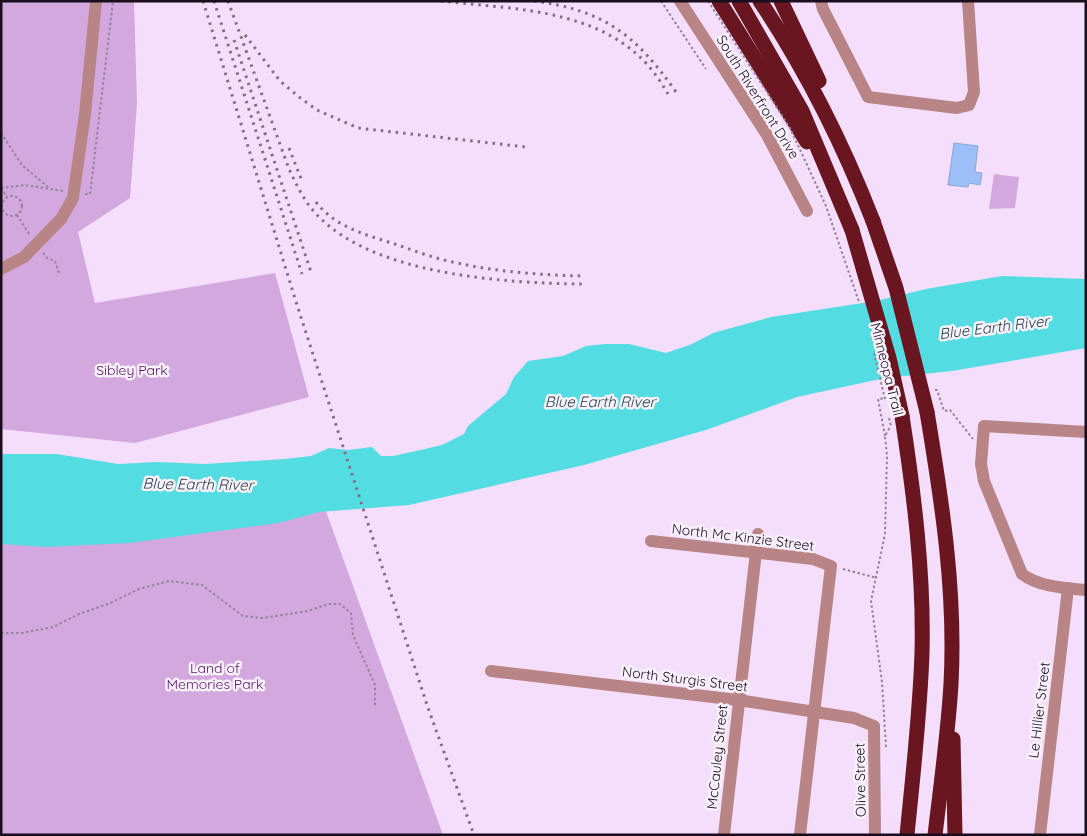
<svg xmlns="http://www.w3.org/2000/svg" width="1087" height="836" viewBox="0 0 1087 836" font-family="Quicksand,sans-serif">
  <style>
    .green { fill: #d2a8de }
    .water { fill: #53dce1 }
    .building { fill: #9bbff6; stroke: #89a7d5 }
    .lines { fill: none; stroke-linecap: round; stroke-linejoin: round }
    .path { stroke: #95839b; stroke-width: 2; stroke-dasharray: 2.5 2.5; stroke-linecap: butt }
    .minor { stroke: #b98485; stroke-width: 12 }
    .highway { stroke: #6a1621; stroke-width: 15 }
    .rail { stroke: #806f86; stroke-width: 3; stroke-dasharray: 2.5 5; stroke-linecap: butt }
    .path-bridge { stroke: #95839b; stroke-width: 2; stroke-dasharray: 2.5 2.5; stroke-linecap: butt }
    .highway-bridge { stroke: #6a1621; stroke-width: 15 }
    .labels { text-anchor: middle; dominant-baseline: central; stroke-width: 5; stroke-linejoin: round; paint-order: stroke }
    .street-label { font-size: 14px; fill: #1a0d1e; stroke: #f9f1fb }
    .park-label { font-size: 14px; fill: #561567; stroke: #f9f1fb }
    .water-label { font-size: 15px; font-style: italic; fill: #284647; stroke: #f9f1fb }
  </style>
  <rect width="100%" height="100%" fill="#f4defb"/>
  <!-- green -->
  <g class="green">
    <polygon points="1,1 134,1 137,103 130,198 78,232 95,303 275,273 309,397 135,443 1,429"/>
    <polygon points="994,174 1019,177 1015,208 989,209"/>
    <polygon points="323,503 443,835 1,835 1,543"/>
  </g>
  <!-- water -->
  <polygon class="water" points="1002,276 1086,279 1086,348 952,371 885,378 797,397 706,430 584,465 409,505 319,512 279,523 129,543 46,547 1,544 1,454 57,454 118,464 157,462 205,464 285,459 311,456 329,448 348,450 372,447 381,456 393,456 425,449 442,445 464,434 468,426 506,394 514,377 528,361 563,356 586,346 605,344 629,344 666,353 692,344 713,333 771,317 876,301 926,289"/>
  <!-- building -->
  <polygon class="building" points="954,143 978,146 975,172 982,173 980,185 969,183 968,187 948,185"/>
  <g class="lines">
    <!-- path -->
    <g class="path">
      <polyline points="661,1 706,69"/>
      <polyline points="1,133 22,165 48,187"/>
      <polyline points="1,188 25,185 63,191"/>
      <polyline points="1,188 7,197"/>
      <polyline points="85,194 90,194 113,1"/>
      <circle cx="12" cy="206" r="10"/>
      <polyline points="17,215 30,235"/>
      <polyline points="43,253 47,258 55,261 59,273"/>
      <polyline points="935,390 937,390 944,411 950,410 973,439"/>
      <polyline points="885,436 878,399 886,398"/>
      <polyline points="843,569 877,578"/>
      <polyline points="1,633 22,633 53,627 79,614 108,604 139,589 169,581 202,585 243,616 263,618 308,611 328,604 340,604 351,613 353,635 375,685 375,706"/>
      <polyline points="886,747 882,682 871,601 885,534 887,456 885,436 890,427"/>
    </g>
    <!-- minor -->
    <g class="minor">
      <polyline points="680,1 767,135 807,211"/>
      <polyline points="821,1 823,9 868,97 957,108 969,105 974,92 968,1"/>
      <polyline points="1,269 24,257 61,219 73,198 85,114 96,1"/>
      <path d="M 1086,432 L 984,426 L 981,464 L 984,481 L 1022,574 C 1039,587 1065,588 1086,590"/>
      <polyline points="651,541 813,559 831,566 800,835"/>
      <polyline points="491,671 738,700 854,718 874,726 875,835"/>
      <polyline points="724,835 758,534"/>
      <polyline points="1040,835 1068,588"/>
    </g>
    <!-- highway -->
    <g class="highway">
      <polyline points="719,1 807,142"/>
      <polyline points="739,1 802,111 852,230"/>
      <path d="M 760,1 C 806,70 843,144 873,221"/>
      <polyline points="781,1 819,81"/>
      <path d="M 927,412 C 942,502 956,592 951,684 C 948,734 941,784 935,835"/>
      <path d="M 902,416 C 914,494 924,573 922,653 C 920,714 913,774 907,835"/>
      <polyline points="953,739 955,835"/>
    </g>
    <!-- rail -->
    <g class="rail">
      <polyline points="203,1 297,305 427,705 474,835"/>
      <polyline points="214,1 302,274"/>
      <path d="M 228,1 L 289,169 C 297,186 305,203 319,217 C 377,275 503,283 582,284"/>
      <path d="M 441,1 C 510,9 591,8 643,60 C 653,70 661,82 668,94"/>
      <path d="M 534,1 C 604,10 636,35 676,92"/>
      <polyline points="245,35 280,81 299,97 317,110 358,128 526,147"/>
      <polyline points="234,40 311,272"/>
      <polyline points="289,148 302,181"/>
      <path d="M 316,202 C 335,227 366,235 395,244 C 415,251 436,259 457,263 C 498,272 541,275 583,276"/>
    </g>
    <!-- path-bridge -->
    <g class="path-bridge">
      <polyline points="708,1 790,128 826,206 859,302"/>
      <polyline points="874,353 885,399"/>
      <polyline points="889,418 891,426"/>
    </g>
    <!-- highway-bridge -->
    <g class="highway-bridge">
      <polyline points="873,221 896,288 927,412"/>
      <polyline points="852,230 889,358 902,416"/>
    </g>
  </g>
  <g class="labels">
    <!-- street labels -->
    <g class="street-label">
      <text transform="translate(758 97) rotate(58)">South Riverfront Drive</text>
      <text transform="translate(887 369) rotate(76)">Minneopa Trail</text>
      <text transform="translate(743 537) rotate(7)">North Mc Kinzie Street</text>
      <text transform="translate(685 679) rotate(7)">North Sturgis Street</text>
      <text transform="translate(1039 710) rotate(-83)">Le Hillier Street</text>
      <text transform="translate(717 757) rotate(-84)">McCauley Street</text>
      <text transform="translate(860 780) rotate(-91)">Olive Street</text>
    </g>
    <!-- park labels -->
    <g class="park-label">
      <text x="132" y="370">Sibley Park</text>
      <text x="215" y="668">Land of<tspan x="215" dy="16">Memories Park</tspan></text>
    </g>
    <!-- water labels -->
    <g class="water-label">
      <text transform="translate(994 327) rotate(-7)">Blue Earth River</text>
      <text x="600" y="401">Blue Earth River</text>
      <text transform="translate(198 484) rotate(1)">Blue Earth River</text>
    </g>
  </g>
  <!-- border -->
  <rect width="1087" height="836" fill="none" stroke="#1a0d1e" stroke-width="5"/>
</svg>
